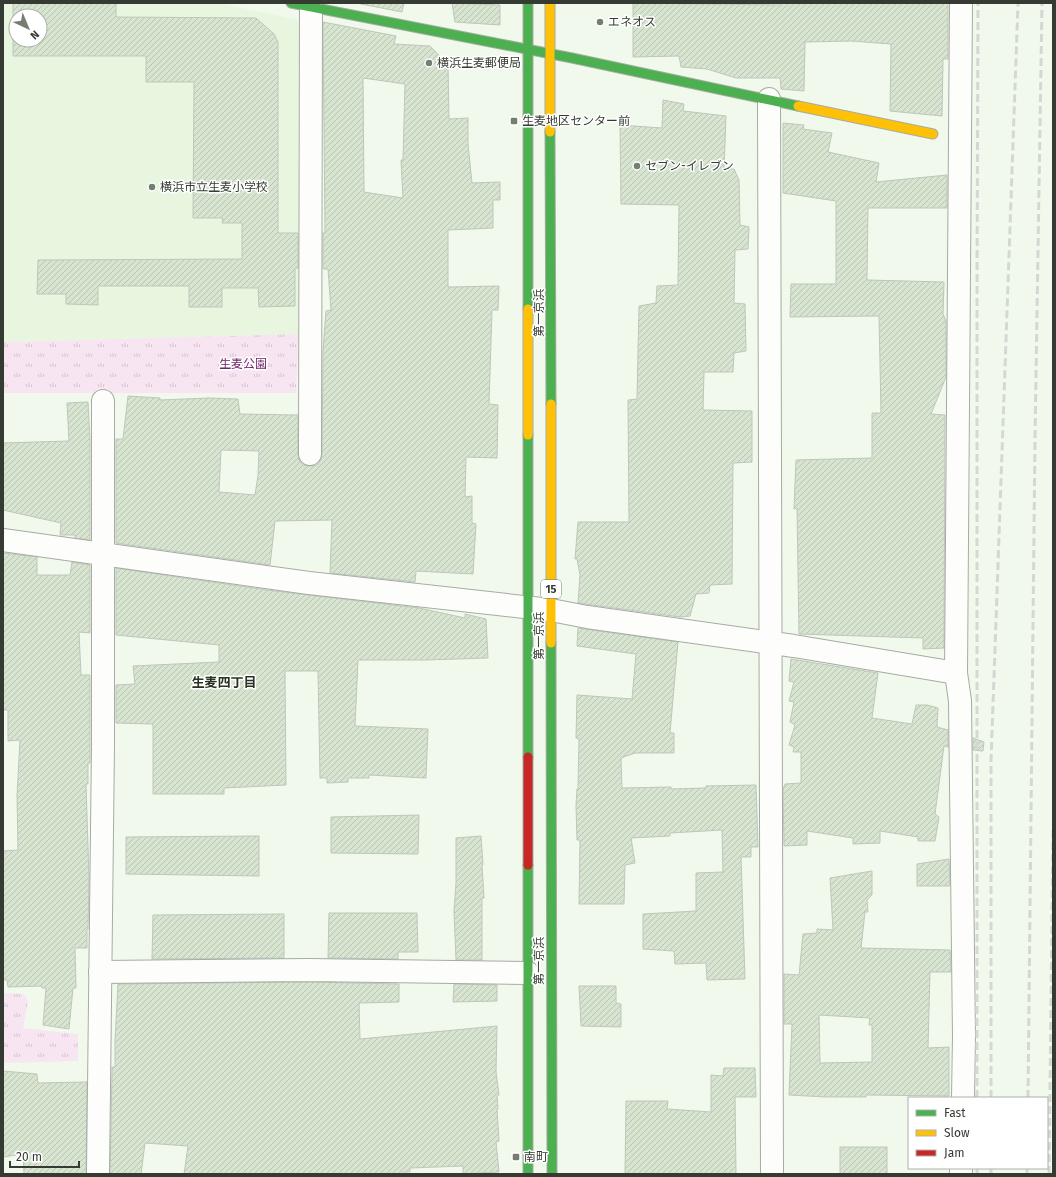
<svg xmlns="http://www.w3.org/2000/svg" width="1056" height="1177" viewBox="0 0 1056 1177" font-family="'Fira Sans','Noto Sans JP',sans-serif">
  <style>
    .built { fill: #e8f6df; fill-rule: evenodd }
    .park { fill: url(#park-tufts) }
    .building { fill: url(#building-hatch); stroke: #bfc6bc; fill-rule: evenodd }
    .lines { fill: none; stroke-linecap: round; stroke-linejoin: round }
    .street-casing { stroke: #a6aca2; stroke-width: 24 }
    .fast-casing { stroke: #a6aca2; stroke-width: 11 }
    .slow-casing { stroke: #a6aca2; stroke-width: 11 }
    .jam-casing { stroke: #a6aca2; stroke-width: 11 }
    .street { stroke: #fdfefc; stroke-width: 22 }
    .fast { stroke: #4caf50; stroke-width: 9 }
    .slow { stroke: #ffc107; stroke-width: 9 }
    .jam { stroke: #c62828; stroke-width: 9 }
    .rail { stroke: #d5d7d3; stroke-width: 3; stroke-dasharray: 8 4; stroke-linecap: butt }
    .poi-dot { fill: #767e73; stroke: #fff; stroke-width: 1.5 }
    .labels { text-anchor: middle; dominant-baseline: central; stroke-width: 3; stroke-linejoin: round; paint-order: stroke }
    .shield { fill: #fff; stroke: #727670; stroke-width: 1 }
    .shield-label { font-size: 11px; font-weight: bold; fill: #353b32 }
    .poi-label { font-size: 12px; fill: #353b32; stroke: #fff; text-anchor: start }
    .street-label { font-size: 12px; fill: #353b32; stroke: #fff }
    .park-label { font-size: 12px; fill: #712468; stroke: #fff }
    .neighbourhood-label { font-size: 13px; font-weight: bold; fill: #283321; stroke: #fff }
  </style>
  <defs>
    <pattern id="park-tufts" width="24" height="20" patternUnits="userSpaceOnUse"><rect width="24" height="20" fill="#f8e5f2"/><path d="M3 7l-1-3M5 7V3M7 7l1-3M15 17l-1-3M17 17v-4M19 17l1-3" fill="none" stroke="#d5c5d0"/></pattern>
    <pattern id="building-hatch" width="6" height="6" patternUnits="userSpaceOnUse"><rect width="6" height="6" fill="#d7e4d0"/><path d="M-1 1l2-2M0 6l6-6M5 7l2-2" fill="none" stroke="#b9c4b3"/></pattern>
  </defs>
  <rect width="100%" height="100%" fill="#f0f9ec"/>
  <!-- built -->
  <path class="built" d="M 3,3 L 218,3 L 303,21 L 299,334 L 5,342 L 3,383 ZM 16,16 L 40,16 L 40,40 L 16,40 Z"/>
  <!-- park -->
  <g class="park">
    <polygon points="299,334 296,393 3,393 4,342"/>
    <polygon points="3,993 24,994 28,1001 23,1028 78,1034 78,1061 3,1063"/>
  </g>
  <!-- building -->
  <g class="building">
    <path d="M 13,3 L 116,3 L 116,17 L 256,18 L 274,34 L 278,42 L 278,233 L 298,233 L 298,268 L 295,268 L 295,306 L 259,307 L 258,288 L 222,288 L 222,307 L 189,307 L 189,286 L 98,286 L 98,305 L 66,304 L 66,294 L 37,294 L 38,260 L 242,259 L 242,223 L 222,223 L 223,218 L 193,218 L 194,82 L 146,82 L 146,56 L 13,56 ZM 16,16 L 40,16 L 40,40 L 16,40 Z"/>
    <polygon points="356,3 404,3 402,12"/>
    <polygon points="452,3 500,5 500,25 455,22"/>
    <polygon points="633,3 781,5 781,3 948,3 948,59 943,59 942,116 890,111 891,44 851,41 805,42 804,91 781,89 780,78 736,78 707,69 681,67 679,56 633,57"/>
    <path d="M 323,22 L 396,36 L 394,44 L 430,46 L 448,65 L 449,119 L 468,118 L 468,144 L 472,183 L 500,182 L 500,200 L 493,200 L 493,228 L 448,230 L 448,287 L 499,286 L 498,310 L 492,310 L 489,404 L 498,405 L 497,458 L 466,457 L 465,497 L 472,496 L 472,523 L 476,524 L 473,574 L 416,571 L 415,582 L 330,573 L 332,520 L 275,521 L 270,565 L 116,543 L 116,439 L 123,439 L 128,396 L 160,398 L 160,400 L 209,398 L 238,399 L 240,414 L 298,415 L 298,454 L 299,460 L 303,465 L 310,466 L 317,465 L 321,460 L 322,454 L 323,351 L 326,311 L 331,310 L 328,269 L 323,269 L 323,233 L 325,233 ZM 363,78 L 405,84 L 403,160 L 401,160 L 403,198 L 364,192 ZM 221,450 L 259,451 L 258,475 L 255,495 L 219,492 Z"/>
    <polygon points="663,100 684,104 683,111 726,116 724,169 734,169 739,180 740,225 749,227 748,249 735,250 734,303 745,304 746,351 734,353 733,372 704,372 703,410 752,411 752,462 733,463 732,584 710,585 709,593 696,594 690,616 680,617 578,603 580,575 577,559 575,559 578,522 629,522 628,400 637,399 639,306 656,303 657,286 678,285 679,205 621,204 620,125 662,128"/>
    <polygon points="783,123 804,125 803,129 832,133 828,152 879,163 876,182 947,175 947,208 868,208 867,280 944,282 943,314 946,321 946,377 931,414 945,415 944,648 923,649 923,638 799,634 797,508 794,509 796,460 872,458 872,413 881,413 879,316 790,317 791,284 836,284 836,201 783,193"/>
    <polygon points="88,402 90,440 90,540 75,538 75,535 60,535 61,523 3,510 3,443 69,441 67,403"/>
    <polygon points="3,553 37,557 37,575 70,575 72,562 90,565 90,633 79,632 81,675 90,675 90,763 88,763 88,784 86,784 89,879 88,929 87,929 87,948 75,948 76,988 73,988 69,1029 43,1025 46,988 42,988 42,986 8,987 7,980 3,980 3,851 18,850 17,796 20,740 8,741 8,710 3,710"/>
    <polygon points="116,568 267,590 419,608 465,618 465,614 486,619 488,658 425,660 358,660 355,726 428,729 426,778 369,775 369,778 348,778 348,782 327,783 327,778 320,778 318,671 285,671 286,785 224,788 224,794 153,794 153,724 116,723 116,685 135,684 133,666 219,662 219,645 116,635"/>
    <polygon points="578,628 678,642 670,733 674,733 674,753 635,753 621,758 622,788 671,787 671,789 706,788 706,786 756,785 758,847 751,847 751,857 741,857 745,979 707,980 706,963 675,964 674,951 643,949 643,914 696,911 696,873 723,872 722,830 670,833 670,836 631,838 635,863 625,865 624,904 579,904 580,840 577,840 576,805 577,789 578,789 579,739 576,738 577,695 632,699 636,654 577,646"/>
    <polygon points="791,659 878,673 872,718 912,724 916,705 927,705 938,708 937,727 948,730 948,747 944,746 935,814 939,817 935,841 918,841 918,837 880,831 880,843 853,844 853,838 807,831 807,845 784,846 783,789 785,784 801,783 801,752 793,752 794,747 789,745 795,725 790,722 794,702 789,701 794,682 789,681"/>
    <polygon points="973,738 984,742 983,751 973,750"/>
    <polygon points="419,815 418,854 331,853 331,817"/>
    <polygon points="259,836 259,876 126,874 126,837"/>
    <polygon points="481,836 483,865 482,865 484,898 482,898 482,960 456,960 454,911 456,883 456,838"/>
    <polygon points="949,859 950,886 917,886 917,864"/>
    <path d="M 872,871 L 872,895 L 867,900 L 868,912 L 865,912 L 861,948 L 950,950 L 951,972 L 930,972 L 928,1048 L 949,1047 L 949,1096 L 866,1095 L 866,1097 L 826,1097 L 789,1095 L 792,1024 L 784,1024 L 784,974 L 799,975 L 803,934 L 817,933 L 817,929 L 833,930 L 830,878 ZM 819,1015 L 870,1018 L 869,1025 L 872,1025 L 872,1062 L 820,1063 Z"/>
    <polygon points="329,913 417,913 418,952 398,952 398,959 328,958"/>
    <polygon points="284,914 284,958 152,959 153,915"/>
    <polygon points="308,982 399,984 399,1002 359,1003 360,1039 497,1026 496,1072 499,1095 497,1096 498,1109 497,1109 499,1141 496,1142 499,1172 463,1174 463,1166 410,1168 410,1172 403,1172 403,1174 184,1174 188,1146 145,1143 141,1174 110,1174 112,1072 112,1067 115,1067 115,1041 118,984"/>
    <polygon points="454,984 497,985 497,1001 453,1002"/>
    <polygon points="579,986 616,986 616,1003 621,1004 621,1027 581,1026"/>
    <polygon points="724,1068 755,1068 756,1097 735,1097 736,1174 625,1174 626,1101 668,1101 667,1109 711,1112 711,1075 723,1076"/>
    <polygon points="3,1071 37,1074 38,1083 87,1082 86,1174 24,1174 23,1154 3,1157"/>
    <rect x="840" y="1147" width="47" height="27"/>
  </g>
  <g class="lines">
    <!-- street casing -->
    <g class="street-casing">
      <g id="street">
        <polyline points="961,3 956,673 960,701 964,1036 963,1098"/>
        <polyline points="769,99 772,1174"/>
        <polyline points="310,454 311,7"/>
        <polyline points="3,540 309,583 551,610 587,617 794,646 956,673"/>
        <polyline points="100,972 308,970 528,973"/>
        <polyline points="98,1174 103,744 103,401"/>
        <polyline points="961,1174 961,1168"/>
      </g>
    </g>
    <!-- fast casing -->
    <g class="fast-casing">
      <g id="fast">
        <polyline points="291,3 572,58 798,106"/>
        <polyline points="528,3 528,309"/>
        <polyline points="550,132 551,404"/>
        <polyline points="528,435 528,757"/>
        <polyline points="551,643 552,1174"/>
        <polyline points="528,865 528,1174"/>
      </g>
    </g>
    <!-- slow casing -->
    <g class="slow-casing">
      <g id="slow">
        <polyline points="550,3 550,132"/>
        <polyline points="798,106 933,134"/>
        <polyline points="528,309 528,435"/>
        <polyline points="551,404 551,643"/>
      </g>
    </g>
    <!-- jam casing -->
    <g class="jam-casing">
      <polyline id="jam" points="528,757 528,865"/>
    </g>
    <!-- street -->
    <use href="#street" class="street"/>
    <!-- fast -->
    <use href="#fast" class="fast"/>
    <!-- slow -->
    <use href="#slow" class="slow"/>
    <!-- jam -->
    <use href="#jam" class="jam"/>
    <!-- rail -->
    <g class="rail">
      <polyline points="977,1098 977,286 978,3"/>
      <polyline points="991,1098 991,761 1018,3"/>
      <polyline points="1028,1098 1035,438 1042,3"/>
      <polyline points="977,1168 977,1174"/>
      <polyline points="991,1174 991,1168"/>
      <polyline points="1027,1174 1027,1168"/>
      <polyline points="1049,1174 1053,830"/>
    </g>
  </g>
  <!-- markers -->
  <g class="poi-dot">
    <circle cx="600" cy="22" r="4"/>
    <circle cx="429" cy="63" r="4"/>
    <rect x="510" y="117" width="8" height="8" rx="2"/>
    <circle cx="637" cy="166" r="4"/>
    <circle cx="152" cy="187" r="4"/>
    <rect x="512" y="1153" width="8" height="8" rx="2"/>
  </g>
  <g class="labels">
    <!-- shield labels -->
    <rect class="shield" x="541" y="580" width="20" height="18" rx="3"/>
    <g class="shield-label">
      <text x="551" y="589">15</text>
    </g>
    <!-- poi labels -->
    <g class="poi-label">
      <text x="608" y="22">エネオス</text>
      <text x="437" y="63">横浜生麦郵便局</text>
      <text x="522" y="121">生麦地区センター前</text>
      <text x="645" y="166">セブン-イレブン</text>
      <text x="160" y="187">横浜市立生麦小学校</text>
      <text x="524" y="1157">南町</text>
    </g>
    <!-- street labels -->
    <g class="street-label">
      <text transform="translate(539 313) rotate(-90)">第一京浜</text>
      <text transform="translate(539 636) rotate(-90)">第一京浜</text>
      <text transform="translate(539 961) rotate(-90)">第一京浜</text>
    </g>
    <!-- park labels -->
    <g class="park-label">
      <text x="243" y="364">生麦公園</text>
    </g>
    <!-- neighbourhood labels -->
    <g class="neighbourhood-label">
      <text x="224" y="682">生麦四丁目</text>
    </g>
  </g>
  <!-- border -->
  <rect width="1056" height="1177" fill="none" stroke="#353b32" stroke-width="8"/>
  <!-- legend -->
  <rect x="908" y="1097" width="140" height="72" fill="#ffffff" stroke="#aeb1ad"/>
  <rect x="916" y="1110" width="20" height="6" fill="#4caf50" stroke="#aeb1ad"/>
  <text x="944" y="1117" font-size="12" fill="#353b32">Fast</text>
  <rect x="916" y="1130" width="20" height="6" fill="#ffc107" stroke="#aeb1ad"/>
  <text x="944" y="1137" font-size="12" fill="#353b32">Slow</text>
  <rect x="916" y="1150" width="20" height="6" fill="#c62828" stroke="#aeb1ad"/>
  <text x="944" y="1157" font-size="12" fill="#353b32">Jam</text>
  <!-- north arrow -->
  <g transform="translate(28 28) rotate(136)"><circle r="19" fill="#ffffff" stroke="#aeb1ad"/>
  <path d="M0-3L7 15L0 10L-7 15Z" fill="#767e73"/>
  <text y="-6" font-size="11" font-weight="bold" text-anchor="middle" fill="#353b32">N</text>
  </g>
  <!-- scale -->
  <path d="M10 1161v6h69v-6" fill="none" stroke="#353b32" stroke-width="2"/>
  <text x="16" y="1161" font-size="12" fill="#353b32" stroke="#ffffff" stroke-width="3" paint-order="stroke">20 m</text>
</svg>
